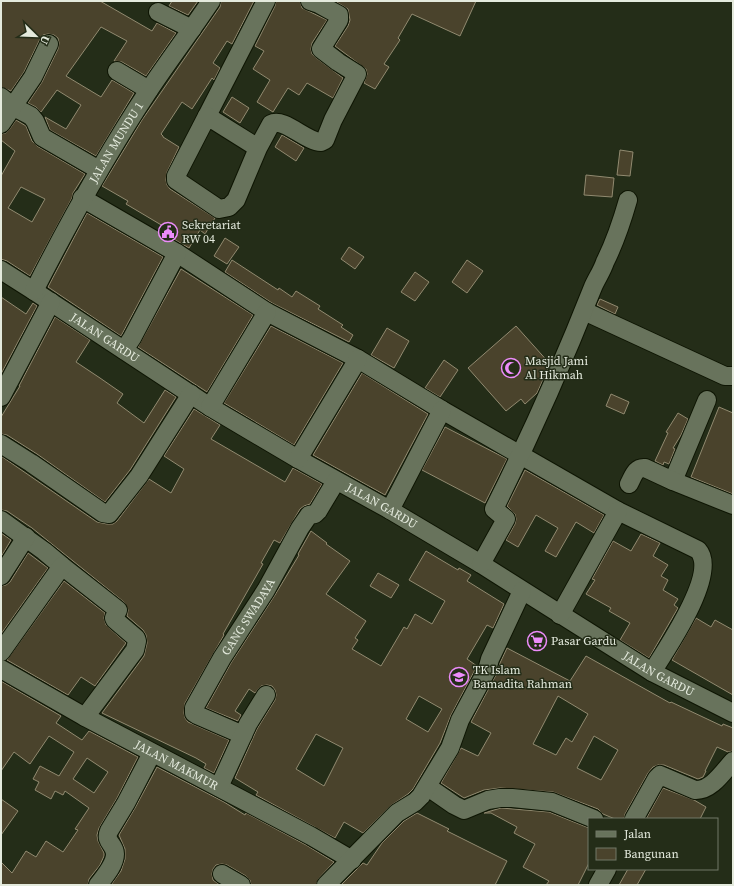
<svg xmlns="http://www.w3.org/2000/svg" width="734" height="886" viewBox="0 0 734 886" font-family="'Source Serif 4',serif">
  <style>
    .building { fill: #4a432c; stroke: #918a70; fill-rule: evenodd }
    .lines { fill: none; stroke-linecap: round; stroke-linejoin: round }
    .street-casing { stroke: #0e1503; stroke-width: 20 }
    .street { stroke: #68735c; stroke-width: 18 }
    .labels { text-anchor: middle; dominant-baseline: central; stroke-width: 3; stroke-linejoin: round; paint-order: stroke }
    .street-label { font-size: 12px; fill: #e4eadd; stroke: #242d18 }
    .poi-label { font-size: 12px; fill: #e4eadd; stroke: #242d18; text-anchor: start }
  </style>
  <rect width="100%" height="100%" fill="#242d18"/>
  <!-- building -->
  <g class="building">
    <polygon points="1,1 100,1 152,31 157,23 176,33 146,76 122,62 114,61 127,41 101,27 66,76 101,97 112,80 134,93 96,156 50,130 45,117 66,129 81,105 57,90 41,112 36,107 28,103 42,82 58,49 59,43 58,38 54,35 48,34 43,35 40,39 24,72 11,91 1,87"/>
    <polygon points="172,1 198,1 188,15 169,6"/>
    <polygon points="221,1 254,1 232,44 227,41 213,63 220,68 214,80 212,78 192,109 182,102 161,134 163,136 163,137 179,147 167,172 166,180 167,185 170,189 215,218 205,234 200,230 189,248 160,231 163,226 126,204 128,201 102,186 142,120 220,7"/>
    <polygon points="276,1 300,1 302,8 327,20 312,43 311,49 312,54 315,57 343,78 333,98 307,83 299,95 288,88 273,112 257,102 270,80 253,69 264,51 255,46 275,6"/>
    <polygon points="335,1 476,1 460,36 412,14 398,38 400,40 384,64 389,67 375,89 364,83 367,74 366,69 335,46 348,26 350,20 348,9"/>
    <polygon points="232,97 249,108 240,123 223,112"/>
    <path d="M 16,120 L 26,126 L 32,141 L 37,146 L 85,174 L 73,193 L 72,198 L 30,276 L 7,261 L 1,259 L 1,176 L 15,151 L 1,140 L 1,134 L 6,133 L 9,130 ZM 21,187 L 45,199 L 32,222 L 8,208 Z"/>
    <polygon points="282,135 304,148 296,161 275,147"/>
    <polygon points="620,150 633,152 630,176 617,175"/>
    <polygon points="586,175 614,178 612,197 584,195"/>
    <polygon points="87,213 163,257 121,336 48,287"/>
    <polygon points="225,238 239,247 227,264 214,256"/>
    <polygon points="349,247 364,257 355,269 341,259"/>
    <polygon points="232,260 278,290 279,288 292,297 296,291 320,306 318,309 343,325 341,327 353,335 349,342 272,303 225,272"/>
    <polygon points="467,260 483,271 467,293 452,282"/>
    <polygon points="181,269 253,315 207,392 138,347"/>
    <polygon points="415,272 429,282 415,301 401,292"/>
    <polygon points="1,297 26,314 33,303 37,306 1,374"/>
    <polygon points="600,299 618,307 615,314 597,305"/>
    <polygon points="55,317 90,340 76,362 100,378 123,394 117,403 144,423 165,390 176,397 130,470 105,502 37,454 7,435 1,434 1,417 20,386 19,386"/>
    <polygon points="271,326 343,363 294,445 224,403"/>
    <polygon points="516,326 550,364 537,393 525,404 521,399 506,411 468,368"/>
    <polygon points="387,328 409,341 394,368 371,355"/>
    <polygon points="444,360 458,370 440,397 425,388"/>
    <polygon points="362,373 428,414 385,495 313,455"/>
    <polygon points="611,394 629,402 624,414 606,406"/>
    <polygon points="719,407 733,413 733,494 691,477"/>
    <polygon points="194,409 220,425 211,439 285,482 293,468 322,484 310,504 304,506 300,509 280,543 274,540 261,563 263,564 223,634 224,635 185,703 184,713 185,718 188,722 229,740 214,773 204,768 206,764 196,758 102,713 144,656 147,643 146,635 143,630 127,616 128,610 124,602 32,528 7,511 1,510 1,456 97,522 107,524 113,524 117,521 149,479 171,493 184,469 164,456"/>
    <polygon points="678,413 688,419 681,435 673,448 675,449 669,464 664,462 663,465 655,461 668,433 666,432"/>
    <polygon points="445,427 507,459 485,503 422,470"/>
    <polygon points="525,470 604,515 594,533 576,522 556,557 545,551 558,528 536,515 518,547 506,540 515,524 516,519 515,514 507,506"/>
    <path d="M 311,531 L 327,543 L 326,544 L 350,561 L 326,594 L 366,621 L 355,638 L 358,640 L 352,649 L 381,666 L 404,627 L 407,629 L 415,614 L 432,624 L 445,601 L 409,580 L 426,551 L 458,570 L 459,568 L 471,575 L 467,581 L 504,604 L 493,628 L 487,625 L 467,659 L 477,666 L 451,715 L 440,743 L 413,789 L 408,794 L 390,806 L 363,833 L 344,822 L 335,838 L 256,795 L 258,792 L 235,778 L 257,729 L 275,700 L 276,695 L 275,690 L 272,686 L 267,685 L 261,686 L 255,693 L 249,689 L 235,711 L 241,715 L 238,721 L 206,708 L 231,663 L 275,595 L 299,555 L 298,554 ZM 419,696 L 442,709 L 428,732 L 406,719 ZM 316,734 L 343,748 L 324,786 L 296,769 Z"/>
    <polygon points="1,533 11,540 1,557"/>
    <polygon points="641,534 660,543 653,556 668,565 661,576 668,580 663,590 678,599 674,605 678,608 649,658 620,640 630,623 609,611 611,608 586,594 595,580 592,579 613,541 631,551"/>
    <polygon points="28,553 48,568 1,634 1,586 6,585 10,582"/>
    <polygon points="378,573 399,585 391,598 370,586"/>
    <polygon points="64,581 105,613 104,618 106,625 126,643 95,686 81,677 68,695 7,660"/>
    <polygon points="696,618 711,627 715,620 733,630 733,695 672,660"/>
    <path d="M 507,648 L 570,681 L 586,656 L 670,703 L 671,702 L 722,726 L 723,724 L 733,728 L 733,751 L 728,752 L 717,747 L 705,771 L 706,771 L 703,777 L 698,779 L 664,765 L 658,765 L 653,767 L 648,773 L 625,814 L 624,819 L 615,819 L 603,814 L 598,809 L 553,792 L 500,788 L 484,790 L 464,798 L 441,783 L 461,748 L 478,756 L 491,733 L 471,722 L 496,675 L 500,663 ZM 558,696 L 588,714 L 572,742 L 566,738 L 556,755 L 533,744 ZM 594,736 L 618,750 L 601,780 L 577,768 Z"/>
    <path d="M 1,681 L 61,716 L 56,723 L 82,740 L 89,731 L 138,757 L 117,798 L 99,828 L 97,835 L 98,841 L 104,853 L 104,856 L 100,865 L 89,879 L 88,885 L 1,885 L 1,862 L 12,873 L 26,851 L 36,857 L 46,841 L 63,852 L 78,830 L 75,829 L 89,808 L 65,791 L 63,795 L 55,791 L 51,799 L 35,790 L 39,782 L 33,779 L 40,766 L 59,776 L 74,752 L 49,736 L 30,764 L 14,752 L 1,771 ZM 87,758 L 108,772 L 94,793 L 73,779 Z"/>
    <polygon points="157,767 224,802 245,815 246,813 306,845 334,862 319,878 316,885 251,885 250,880 246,876 227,865 222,864 216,865 213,869 212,874 213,880 220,885 111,885 121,871 125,859 125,849 119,835 135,808"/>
    <polygon points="663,788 694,800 706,807 700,819 646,819"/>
    <polygon points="1,799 18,811 1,835"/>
    <polygon points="501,808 549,812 589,828 589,863 578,885 546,885 549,881 523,867 535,844 514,833 517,827 491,813 484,813"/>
    <polygon points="417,813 449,829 447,831 507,861 495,885 341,885 363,863 367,865 382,843 404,821"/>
    <polygon points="628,869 646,869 637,885 619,885"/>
  </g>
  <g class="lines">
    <!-- street casing -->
    <g class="street-casing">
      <g id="street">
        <polyline points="158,12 192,29"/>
        <polyline points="117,71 149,90"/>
        <polyline points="1,97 12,106 31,116 35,121 42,137 99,170"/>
        <polyline points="207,116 266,1"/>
        <polyline points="1,124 33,77 49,44"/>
        <path d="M 258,148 L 207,116 L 176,176 L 176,180 L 219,209 L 229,207 L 236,200 L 258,148 L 271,124 C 284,117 306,142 321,142 L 325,140 L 333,120 L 357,74 L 338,62 L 321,49 L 339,20 L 339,15 L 319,4 L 310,1"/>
        <path d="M 82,198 L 177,253 L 267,312 L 358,359 L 442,410 L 618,511 L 698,550 C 719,573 666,650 652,672"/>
        <path id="s1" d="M 1,270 L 34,291 L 210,407 L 298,459 L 390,510 L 481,564 L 652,672 L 733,713"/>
        <path id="s2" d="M 34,291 C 69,222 106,155 149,90 C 169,60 191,31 211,1"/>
        <polyline points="584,311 725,376 733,376"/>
        <polyline points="124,350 132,338 177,253"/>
        <polyline points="1,397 51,302"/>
        <polyline points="210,407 267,312"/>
        <polyline points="1,444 31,463 103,513 109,514 139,476 191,394"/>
        <polyline points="298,459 358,359"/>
        <polyline points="673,481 707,400"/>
        <path d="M 629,484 C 633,477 635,467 645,468 L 673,481 L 733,505"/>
        <polyline points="390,510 442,410"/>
        <polyline points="1,520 44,551 62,566 118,610 114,618 115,620 136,638 137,641 135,650 85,717"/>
        <path d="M 481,564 L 506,519 L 494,509 C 531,435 563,363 593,287 C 597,278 602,271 605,262 C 615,242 622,221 628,200"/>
        <polyline points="1,576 26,537"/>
        <polyline points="560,615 618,511"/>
        <polyline points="1,652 62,566"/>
        <path id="s3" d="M 1,669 L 85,717 L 311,836 L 352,860"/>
        <path id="s4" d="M 243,735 L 197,715 L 194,713 L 194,708 L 222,658 L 266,590 L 300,528 L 309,515 L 315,514 L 318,511 L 336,481"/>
        <polyline points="219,787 248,724 266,695"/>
        <polyline points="428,787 454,805 464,810 488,800 500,798 512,798 552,802 594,819"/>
        <path d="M 634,819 L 657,778 L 660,775 L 695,790 C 711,791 723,772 733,761"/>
        <polyline points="222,874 241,885"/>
        <path d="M 98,885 C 104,877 115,865 115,854 C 115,844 104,842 109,831 L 126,803 L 152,753"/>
        <polyline points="326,885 397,813 415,802 421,796 450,748 460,720 487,670 490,659 522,591"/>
        <polyline points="598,885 607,869"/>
      </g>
    </g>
    <!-- street -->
    <use href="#street" class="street"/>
  </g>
  <!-- icons -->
  <defs>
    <g id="civic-ring" transform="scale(1)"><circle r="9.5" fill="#242d18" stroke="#ec8cfa" stroke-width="1.5"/><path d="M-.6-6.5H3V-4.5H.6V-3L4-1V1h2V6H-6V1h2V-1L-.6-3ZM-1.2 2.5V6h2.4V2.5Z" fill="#ec8cfa"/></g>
    <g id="mosque-ring" transform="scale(1)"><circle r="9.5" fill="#242d18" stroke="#ec8cfa" stroke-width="1.5"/><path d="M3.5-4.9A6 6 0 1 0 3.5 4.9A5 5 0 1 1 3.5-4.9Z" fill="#ec8cfa"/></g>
    <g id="supermarket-ring" transform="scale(1)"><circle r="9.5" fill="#242d18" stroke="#ec8cfa" stroke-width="1.5"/><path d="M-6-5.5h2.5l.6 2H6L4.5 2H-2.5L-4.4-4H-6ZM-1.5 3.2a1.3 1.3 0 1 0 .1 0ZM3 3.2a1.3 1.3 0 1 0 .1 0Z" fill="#ec8cfa"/></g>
    <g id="school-ring" transform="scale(1)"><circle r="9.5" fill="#242d18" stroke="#ec8cfa" stroke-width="1.5"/><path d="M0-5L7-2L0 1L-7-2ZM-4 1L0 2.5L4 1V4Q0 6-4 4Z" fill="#ec8cfa"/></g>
  </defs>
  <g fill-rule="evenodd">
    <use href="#civic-ring" x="168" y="232"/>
    <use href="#mosque-ring" x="511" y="368"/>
    <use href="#supermarket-ring" x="537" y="641"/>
    <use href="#school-ring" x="459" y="677"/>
  </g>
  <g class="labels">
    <!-- street labels -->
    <g class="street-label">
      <text stroke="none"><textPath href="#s2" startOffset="170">JALAN MUNDU 1</textPath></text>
      <text stroke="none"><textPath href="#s1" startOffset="124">JALAN GARDU</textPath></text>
      <text stroke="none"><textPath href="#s1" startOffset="448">JALAN GARDU</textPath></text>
      <text stroke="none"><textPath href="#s4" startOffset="165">GANG SWADAYA</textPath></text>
      <text stroke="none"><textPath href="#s1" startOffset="772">JALAN GARDU</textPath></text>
      <text stroke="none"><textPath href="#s3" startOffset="200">JALAN MAKMUR</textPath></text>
    </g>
    <!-- poi labels -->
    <g class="poi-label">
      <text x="182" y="225">Sekretariat<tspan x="182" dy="14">RW 04</tspan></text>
      <text x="525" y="361">Masjid Jami<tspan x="525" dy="14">Al Hikmah</tspan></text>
      <text x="551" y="641">Pasar Gardu</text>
      <text x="473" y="670">TK Islam<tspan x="473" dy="14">Bamadita Rahman</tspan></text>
    </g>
  </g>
  <!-- border -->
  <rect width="734" height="886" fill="none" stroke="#e4eadd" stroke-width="4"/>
  <!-- legend -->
  <rect x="588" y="818" width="130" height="52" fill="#242d18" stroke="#717967"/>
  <rect x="596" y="831" width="20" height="6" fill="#68735c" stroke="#717967"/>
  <text x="624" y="838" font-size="12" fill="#e4eadd">Jalan</text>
  <rect x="596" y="848" width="20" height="12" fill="#4a432c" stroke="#717967"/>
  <text x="624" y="858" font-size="12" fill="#e4eadd">Bangunan</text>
  <!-- north arrow -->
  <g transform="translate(36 36) rotate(113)" stroke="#242d18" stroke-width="3" paint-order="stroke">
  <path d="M0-3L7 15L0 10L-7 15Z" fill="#e4eadd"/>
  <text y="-6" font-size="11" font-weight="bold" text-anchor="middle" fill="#e4eadd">U</text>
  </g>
</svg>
